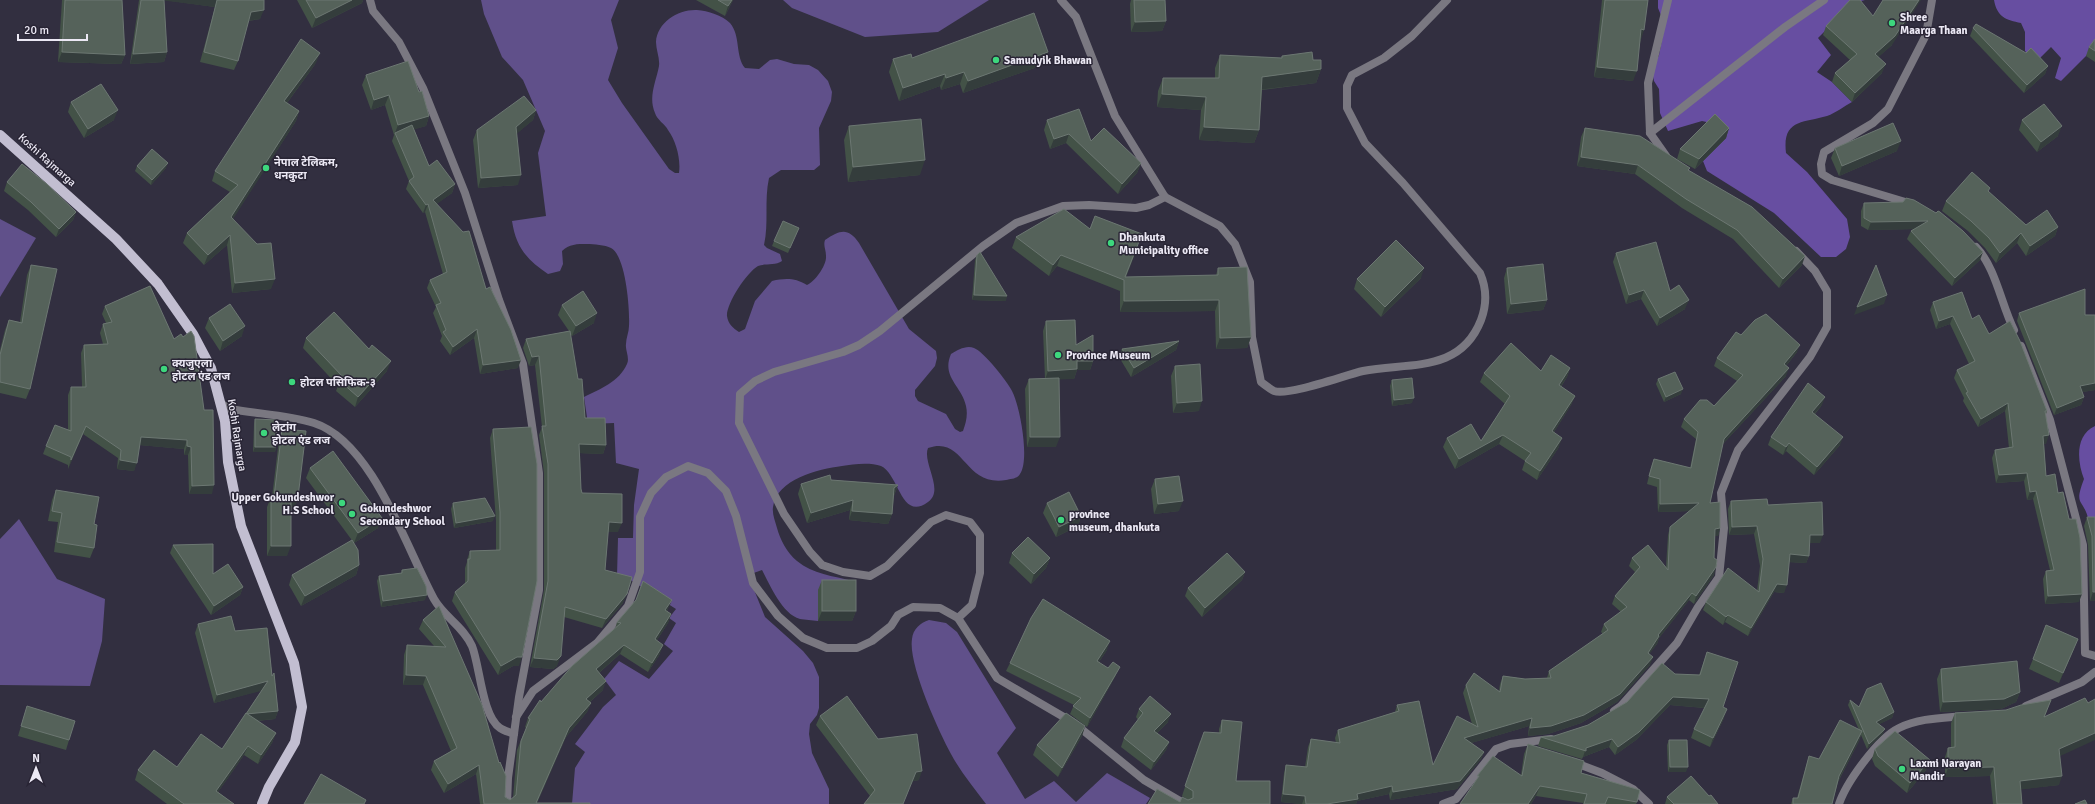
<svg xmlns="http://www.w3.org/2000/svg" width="2095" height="804" viewBox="0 0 2095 804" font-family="Signika,'Noto Sans Devanagari',sans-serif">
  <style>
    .green { fill: #60508a }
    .forest { fill: #674ea1 }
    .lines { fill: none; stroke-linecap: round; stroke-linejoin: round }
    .street { stroke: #7a7881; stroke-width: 8 }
    .primary { stroke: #c2bed1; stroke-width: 10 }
    .wall { fill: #435247 }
    .shaded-wall { fill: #343d3c }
    .building { fill: #55625a; stroke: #6c7772 }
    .poi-dot { fill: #3dd77d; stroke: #292535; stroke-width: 1.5 }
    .labels { text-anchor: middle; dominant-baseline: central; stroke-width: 3; stroke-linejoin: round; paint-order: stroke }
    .poi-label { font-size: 11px; font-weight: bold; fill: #ebe8f4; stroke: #292535; text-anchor: start }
    .street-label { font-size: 11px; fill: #ebe8f4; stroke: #292535 }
  </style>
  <rect width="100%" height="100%" fill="#322f40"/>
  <!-- green -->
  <g class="green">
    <path d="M 481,0 L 619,0 L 611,20 L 618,48 L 608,80 L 622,103 L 669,169 L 675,173 L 679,173 C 681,159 676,141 668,130 C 665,124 657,120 655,113 C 648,97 656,82 659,66 C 660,58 656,50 656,42 C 657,22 679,9 697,10 C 708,11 722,15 730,23 C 741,36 735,56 745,68 L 759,69 L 770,60 L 777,59 L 794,64 L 809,65 L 818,70 L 828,81 L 832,92 L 831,101 L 819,128 L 820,165 L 814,170 L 781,170 L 769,178 C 764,201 769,223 764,245 L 767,248 L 780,254 L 782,261 C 775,266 765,263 758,266 C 747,272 726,304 727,316 C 728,324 733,328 739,332 L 745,329 L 755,301 L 772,281 C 786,278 795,278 807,285 C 815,282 827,265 826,256 C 826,249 823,246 825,240 C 840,230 848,227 859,243 L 909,329 L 936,351 L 937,358 L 935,366 L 915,390 L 915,396 L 918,401 L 946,414 L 955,429 L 960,432 L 963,431 C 966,423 968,415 966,406 C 962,386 941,377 951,354 C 958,350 966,345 974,348 C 983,351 1008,382 1012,391 C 1020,406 1030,460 1020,474 C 1017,479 1011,479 1006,480 C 963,487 965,435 928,448 C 922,463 945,490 928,502 C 901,522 899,474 881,466 C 870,462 853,464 842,466 C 818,469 777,479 773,507 C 772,514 775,521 777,528 C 780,539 787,553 797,561 C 813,574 833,576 853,581 L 818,590 L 818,621 C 812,620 805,620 800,619 C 782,614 770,585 762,570 L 748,575 L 765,617 L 803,651 L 813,663 L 819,677 L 819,708 L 817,715 L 810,724 L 809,734 L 812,753 L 829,789 L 829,804 L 572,804 L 575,768 L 585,752 L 575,744 L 603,707 L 616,695 L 604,679 L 619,661 L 649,679 L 673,651 L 664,644 L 676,623 L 669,618 L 676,609 L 629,579 L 617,576 L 618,538 L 633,538 L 634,505 L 639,469 L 616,463 L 614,423 L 588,424 L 584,397 C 600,389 619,382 627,364 C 630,358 625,350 626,344 C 626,338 629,332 629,326 C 630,310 626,256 611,248 C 605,245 594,244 587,244 C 577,244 569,244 562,251 L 563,264 L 560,271 L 548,274 C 526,259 516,247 512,221 L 546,216 L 538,153 L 545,131 L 523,80 L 502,57 L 484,14 Z"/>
    <polygon points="783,0 989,0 938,32 865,37 792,8"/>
    <polygon points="0,219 36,238 0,297"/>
    <polygon points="19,519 57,579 105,599 102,641 90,686 0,685 0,539"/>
    <path d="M 929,620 L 946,623 L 957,632 L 1016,728 L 997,753 L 1025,799 L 1054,781 L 1076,802 L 1107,773 L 1150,798 L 1146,804 L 986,804 C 974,788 960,771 951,754 C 938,730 908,664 912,639 C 913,629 920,623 929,620 Z"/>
  </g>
  <!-- forest -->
  <g class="forest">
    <path d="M 1658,0 L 1865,0 L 1853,3 L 1818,38 L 1831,55 L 1817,72 L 1832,82 L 1852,102 C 1844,106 1836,113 1827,116 C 1803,123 1782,119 1786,153 L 1807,172 L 1847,219 L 1850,237 L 1846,249 L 1836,257 L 1821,257 L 1774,213 L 1707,171 L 1703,161 L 1726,138 L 1711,123 L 1702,121 L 1668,131 L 1660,113 L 1659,89 L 1654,81 L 1652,72 L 1659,55 L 1665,25 L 1658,8 Z"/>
    <path d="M 1994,0 L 2095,0 L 2095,43 L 2086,56 L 2061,81 L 2055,78 L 2061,58 L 2051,47 L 2037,61 L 2025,51 L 2025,32 L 2021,23 C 2006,20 1997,17 1994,0 Z"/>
    <path d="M 2095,426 L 2095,522 L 2089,522 C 2084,497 2073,508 2084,479 C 2077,461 2075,435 2095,426 Z"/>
  </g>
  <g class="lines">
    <!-- street -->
    <g class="street">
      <polyline points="370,0 373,11 399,42 423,88 465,193 499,300 523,364 539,473 539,590 519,697 508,778 507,804"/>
      <path d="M 1061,0 L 1076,17 L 1115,116 L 1165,197 L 1220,226 L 1235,244 L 1250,282 L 1252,337 L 1261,382 C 1265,385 1270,389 1274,391 C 1289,396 1345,375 1363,371 C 1407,362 1460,374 1481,320 C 1487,304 1487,289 1480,273 L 1403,183 L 1365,143 L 1347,108 L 1347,86 L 1352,75 L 1384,58 L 1412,36 L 1447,0"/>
      <polyline points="1668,0 1648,83 1650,133 1669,160"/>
      <polyline points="1650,133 1785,27 1824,0"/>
      <polyline points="1912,204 1832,180 1822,174 1821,164 1824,152 1873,123 1888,109 1926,35 1932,0"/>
      <path d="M 1976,247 C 1996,268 2001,304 2014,330"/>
      <polyline points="2021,346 2050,420 2083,545 2085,653 2095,656"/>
      <path d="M 220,403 L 230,409 C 258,414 288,415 314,423 C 373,442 407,550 434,599 C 444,617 463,626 472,646 C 480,666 482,716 500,728 C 504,731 510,732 514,734"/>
      <polyline points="958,618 972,605 980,573 980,535 970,522 946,515 931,522 887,566 870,576 843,572 822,565 810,552 784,514 739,423 740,394 755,381 774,372 843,352 859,345 880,331 983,246 1016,223 1063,206 1089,205 1136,208 1149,205 1165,197"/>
      <polyline points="2026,706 2082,682 2095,672"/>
      <polyline points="1614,711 1621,706 1677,643 1698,607 1719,577 1724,528 1721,493 1738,450 1810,357 1827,327 1827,291 1815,271 1796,251"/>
      <polyline points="516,717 533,691 597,643 628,606 640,572 640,517 651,493 666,477 688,466 708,473 726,491 736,516 753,583 778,616 803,638 827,648 857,648 872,641 891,626 898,615 913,607 940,608 958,618 997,678 1074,723 1144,780 1185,804"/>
      <polyline points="1573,762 1602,773 1633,789 1649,804"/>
      <polyline points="1443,804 1456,799 1496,749 1510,744 1551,739"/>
      <path d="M 1839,804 C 1846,783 1878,738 1899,728 C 1919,718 1943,718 1964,716"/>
    </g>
    <!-- primary -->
    <polyline class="primary" points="0,135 116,239 158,284 193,334 211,368 225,421 228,462 241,526 294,663 302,707 295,742 269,787 262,804"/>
  </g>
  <!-- wall -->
  <g class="wall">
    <polygon points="62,0 122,0 125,55 121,64 58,62"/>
    <polygon points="139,0 264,0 260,19 248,21 238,61 234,70 200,62 215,7 164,0 167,52 164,62 130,64"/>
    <polygon points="297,0 363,0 362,3 312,28"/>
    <polygon points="696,0 733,0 725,16"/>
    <polygon points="1131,0 1165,0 1166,21 1162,31 1131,32 1130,4"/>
    <polygon points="1602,0 1648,0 1633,81 1594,77"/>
    <polygon points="1826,26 1892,45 1878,57 1882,73 1852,102 1832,82 1835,73 1850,60 1823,35"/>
    <polygon points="1973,28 2026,53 2048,66 2045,74 2024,93 1970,36"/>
    <polygon points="2095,39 2095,62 2086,56 2089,47"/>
    <polygon points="1048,52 1043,65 963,93 960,84 941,90 940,86 899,101 889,72 893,59"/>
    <polygon points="1220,55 1281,58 1282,56 1313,60 1321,69 1316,83 1262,90 1259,130 1254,143 1199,140 1201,110 1157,107 1158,91 1163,78 1215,78 1215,68"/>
    <polygon points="316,63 287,103 299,111 296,121 233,218 271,289 232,293 227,245 204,265 183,243 187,233 230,192 212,181 215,171"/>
    <polygon points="366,75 429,116 426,126 414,129 429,166 455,184 452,193 436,204 486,289 518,368 480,374 474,338 450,355 440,341 442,336 433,313 436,307 427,288 430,280 443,274 425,212 423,213 406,189 409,181 392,141 394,135 385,105 371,110 362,85"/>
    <polygon points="71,102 114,120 84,138 68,112"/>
    <polygon points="536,110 533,120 517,133 518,185 478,188 473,140 477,130"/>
    <polygon points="1047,120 1091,141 1141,163 1137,173 1118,194 1066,143 1050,149 1044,130"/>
    <polygon points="2022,120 2058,136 2037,152 2019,130"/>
    <polygon points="849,126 920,175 848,182 844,140"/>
    <polygon points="1585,128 1689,171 1802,265 1779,288 1733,239 1682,208 1635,174 1577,166 1581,137"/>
    <polygon points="1729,128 1726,138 1695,169 1677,159 1680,149"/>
    <polygon points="1835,148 1897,151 1839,176 1831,158"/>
    <polygon points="137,166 166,168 151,185 135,171"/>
    <polygon points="7,182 76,212 73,220 56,237 28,210 4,191"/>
    <polygon points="1989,193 2026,225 2058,227 2055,236 2026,256 2017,243 1996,263 1985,248 1968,231 1942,211 1946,201"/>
    <polygon points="1864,203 1980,260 1952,286 1907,239 1911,231 1913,229 1868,230 1861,226 1861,211"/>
    <polygon points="799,228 788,253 772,246 774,241"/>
    <polygon points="1090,229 1138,246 1126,277 1216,275 1218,268 1251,337 1247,348 1216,349 1215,311 1120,312 1120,291 1057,266 1049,276 1012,248 1016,237"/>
    <polygon points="1616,253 1685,309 1657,326 1641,299 1626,304 1613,262"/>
    <polygon points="977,255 1006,301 972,300 975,260"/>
    <polygon points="31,265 30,389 26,399 0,393 0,350 5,330 9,320 20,322 27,275"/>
    <polygon points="1507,268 1547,300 1543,310 1507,314 1504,278"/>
    <polygon points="1421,278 1381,317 1354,289 1357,279"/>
    <polygon points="150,286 212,494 189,494 188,455 184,455 184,449 140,445 134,471 117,469 118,458 83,434 68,469 68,465 43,454 46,446 68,430 68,395 71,387 82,387 81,353 84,345 103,344 100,333 103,324 106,323 102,314 105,306"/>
    <polygon points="1933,302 1972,319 1989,334 2047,411 2046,414 2046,444 2044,444 2046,476 2079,602 2045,604 2043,579 2046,571 2050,570 2033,499 2027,500 2024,481 1996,483 1992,458 1995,450 2009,448 2005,411 1978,427 1963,401 1964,398 1954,378 1957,370 1969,364 1950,324 1936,329 1930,310"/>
    <polygon points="562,305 594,323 572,336 570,334 585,418 606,445 603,454 580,453 581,489 582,493 618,532 608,532 605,570 623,603 602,628 564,617 557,666 553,669 530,667 544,590 544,473 539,435 542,427 535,365 529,366 523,348 526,339 569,331 558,315"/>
    <polygon points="2019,313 2095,315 2095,390 2082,392 2084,397 2081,405 2054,415 2017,321"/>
    <polygon points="209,318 242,336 220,351 205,328"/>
    <polygon points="1046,321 1076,345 1093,361 1090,370 1077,370 1074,379 1059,379 1056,447 1027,447 1025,389 1029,379 1045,379 1043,331"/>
    <polygon points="1741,335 1797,352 1786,366 1786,376 1722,445 1710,503 1720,528 1718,536 1715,536 1714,558 1714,575 1694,604 1689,600 1659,638 1657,644 1649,654 1650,665 1617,702 1581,723 1548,734 1528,736 1529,726 1471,743 1484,752 1481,759 1457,789 1390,800 1389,794 1357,801 1356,804 1302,804 1281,802 1284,773 1286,765 1305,767 1308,747 1311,739 1336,743 1335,738 1338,730 1395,712 1397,705 1433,765 1472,724 1463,693 1466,685 1499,691 1500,684 1503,676 1525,679 1547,678 1549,671 1603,634 1601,632 1604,624 1621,612 1612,604 1615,596 1635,572 1629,566 1632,558 1666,567 1668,535 1670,527 1689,511 1658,512 1657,487 1647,484 1651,467 1654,459 1690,468 1696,439 1681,427 1684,419 1714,406 1737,381 1714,366 1717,358"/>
    <polygon points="306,338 387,371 355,407 336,391 338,386 303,348"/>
    <polygon points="1179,341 1176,350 1131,377 1119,357 1122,349"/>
    <polygon points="1175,366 1199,411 1173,413 1171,376"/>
    <polygon points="1570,368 1567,377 1561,387 1575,396 1571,405 1554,432 1559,447 1537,480 1522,470 1525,461 1499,444 1455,469 1443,447 1447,438 1481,441 1505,404 1480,382 1484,373 1541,371"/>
    <polygon points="1658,379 1681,394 1664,402 1656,384"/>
    <polygon points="1392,380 1412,403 1392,406 1390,386"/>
    <polygon points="1822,405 1815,414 1840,445 1814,475 1786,451 1783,455 1768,445 1771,437"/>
    <polygon points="255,419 276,447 275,452 253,452 254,424"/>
    <polygon points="282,429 298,497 295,507 291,507 287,556 267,556 267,507 271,497 272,497 279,439"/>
    <polygon points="493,429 519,666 513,666 498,675 452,601 455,592 465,584 465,568 467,562 467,560 470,551 496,550 496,521 490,438"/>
    <polygon points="310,468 378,528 354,543 306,478"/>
    <polygon points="1155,479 1179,511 1154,514 1151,489"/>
    <polygon points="831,480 898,485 894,496 892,514 888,524 849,520 850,510 807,523 798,494 801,484"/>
    <polygon points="56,490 94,524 94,548 90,558 54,552 58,522 48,521 52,500"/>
    <polygon points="1731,501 1768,505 1820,543 1810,543 1809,556 1806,563 1789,562 1784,593 1774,592 1748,636 1725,622 1723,625 1703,610 1706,602 1757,591 1760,566 1754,534 1729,535 1728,509"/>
    <polygon points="453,503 493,521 454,528 451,509"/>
    <polygon points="1047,503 1081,516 1078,526 1056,537 1043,513"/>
    <polygon points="2087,517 2095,517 2095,601 2090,601 2088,545 2084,526"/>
    <polygon points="173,545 213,574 243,587 240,595 211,615 170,553"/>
    <polygon points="1012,553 1050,558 1046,568 1031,584 1009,563"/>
    <polygon points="359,565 356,575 301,606 289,585 292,575"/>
    <polygon points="402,570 425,600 381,607 377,581 379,576 401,573"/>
    <polygon points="1245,572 1242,580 1202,617 1185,596 1188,588"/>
    <polygon points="822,580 856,611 852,621 818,621 818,590"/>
    <polygon points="439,606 505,797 510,800 513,798 517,750 526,728 525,727 528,718 541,702 615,629 617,622 668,609 667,611 671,614 668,623 657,640 660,654 648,672 620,654 599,673 603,690 590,702 591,703 587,712 566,737 537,803 590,804 480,804 476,774 444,793 431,770 434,761 451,751 423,685 403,685 404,655 407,645 434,646 419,629 423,620"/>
    <polygon points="231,616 235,631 267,628 272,676 274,673 278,711 275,719 257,721 276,733 272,743 258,764 244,755 218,792 234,804 167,804 135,780 138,770 154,750 177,767 201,734 222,749 262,690 214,703 195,633 198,624"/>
    <polygon points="2074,649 2059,683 2029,669 2033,659"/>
    <polygon points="1107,650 1099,662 1116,675 1087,727 1070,714 1074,705 1006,671 1010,663"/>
    <polygon points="1707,652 1723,707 1724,718 1710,747 1691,738 1694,729 1705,708 1670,705 1636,740 1615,755 1609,747 1583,757 1582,759 1538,746 1541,737 1554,736 1588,725 1675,674 1699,675"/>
    <polygon points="1941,669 2020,692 2016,702 2001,709 1940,712 1937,679"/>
    <polygon points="1850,700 1859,707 1894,712 1892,718 1879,724 1883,734 1867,749 1861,735 1859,741 1838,782 1832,804 1791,804 1793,798 1797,798 1806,766 1809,756 1819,759 1859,730 1848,705"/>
    <polygon points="2051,700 2045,716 2060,756 2059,785 2021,789 2022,804 1993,804 1990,776 1945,777 1945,757 1948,748 1951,747 1951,723 1955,713 2006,710"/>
    <polygon points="27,706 69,740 66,750 18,736"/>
    <polygon points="1139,709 1168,722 1157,733 1169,742 1166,750 1151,770 1121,747 1124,738 1138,720 1136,717"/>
    <polygon points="820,716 878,739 919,780 913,781 870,796 816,725"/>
    <polygon points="1222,720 1236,781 1270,781 1180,802 1188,800 1182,796 1200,741 1219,733 1219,729"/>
    <polygon points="1085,726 1082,736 1058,777 1033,755 1037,745"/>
    <polygon points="1669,740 1686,772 1668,772 1667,745"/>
    <polygon points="1528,744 1581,773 1637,802 1636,804 1583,804 1583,803 1536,796 1531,804 1460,804 1521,775 1524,754"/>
    <polygon points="1875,749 1926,770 1907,793 1875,766 1872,759"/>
    <polygon points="1709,796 1718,804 1665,804 1667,797"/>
  </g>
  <!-- shaded-wall -->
  <g class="shaded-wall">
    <polygon points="160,0 217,0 215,7"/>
    <polygon points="352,0 363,0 362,3 312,28 316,18"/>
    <polygon points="732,0 733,0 725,16 728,6"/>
    <polygon points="1919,0 1921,0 1892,45 1872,63 1875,54"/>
    <polygon points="264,10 260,19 247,21 251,12"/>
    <polygon points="1166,21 1162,31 1131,32 1135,22"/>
    <polygon points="1641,29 1644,30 1641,40 1638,39"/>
    <polygon points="62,52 125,55 121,64 58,62"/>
    <polygon points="167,52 164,62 130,64 133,54"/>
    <polygon points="1048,52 1043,65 963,93 968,81"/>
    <polygon points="320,53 316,63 281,111 284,101"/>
    <polygon points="1886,64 1882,73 1852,102 1855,93"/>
    <polygon points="2048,66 2045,74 2024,93 2027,85"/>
    <polygon points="1597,67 1637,71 1633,81 1594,77"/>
    <polygon points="1321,69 1316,83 1257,90 1262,77"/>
    <polygon points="964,72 960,84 941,90 946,78"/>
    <polygon points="945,74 940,86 899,101 903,88"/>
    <polygon points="1162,94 1206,97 1201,110 1157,107"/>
    <polygon points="389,95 385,105 371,110 374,100"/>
    <polygon points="118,110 114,120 84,138 88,129"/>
    <polygon points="536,110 533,120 513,137 516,127"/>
    <polygon points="299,111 296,121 228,227 231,217"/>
    <polygon points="429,116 426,126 396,135 395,133 398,125"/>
    <polygon points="2062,126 2058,136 2037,152 2041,142"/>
    <polygon points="1204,127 1259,130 1254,143 1199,140"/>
    <polygon points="1729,128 1726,138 1695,169 1699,159"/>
    <polygon points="1069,134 1066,143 1050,149 1054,139"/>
    <polygon points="1901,141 1897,151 1839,176 1842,166"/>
    <polygon points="1581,157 1638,165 1635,174 1577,166"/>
    <polygon points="925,160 920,175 848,182 853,167"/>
    <polygon points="168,163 166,168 151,185 152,180"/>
    <polygon points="1141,163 1137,173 1118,194 1122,184"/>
    <polygon points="521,175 518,185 478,188 481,178"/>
    <polygon points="455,184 452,193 430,209 433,200"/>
    <polygon points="428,204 425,212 423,213 426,205"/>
    <polygon points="76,212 73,220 56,237 59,229"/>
    <polygon points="1928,221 1925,229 1868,230 1871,222"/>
    <polygon points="2058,227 2055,236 2026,256 2030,246"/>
    <polygon points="2021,233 2017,243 1996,263 2000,253"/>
    <polygon points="230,235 227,245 204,265 208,255"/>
    <polygon points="1983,252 1980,260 1952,286 1955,278"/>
    <polygon points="1061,255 1057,266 1049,276 1053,265"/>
    <polygon points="1805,256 1802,265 1779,288 1783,279"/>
    <polygon points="1424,268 1421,278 1381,317 1385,307"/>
    <polygon points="275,279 271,289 232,293 235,283"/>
    <polygon points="1644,290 1641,299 1626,304 1629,295"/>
    <polygon points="974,295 1007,296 1006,301 972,300"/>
    <polygon points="1887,295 1884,304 1854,315 1857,307"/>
    <polygon points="1219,300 1215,311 1120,312 1124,301"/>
    <polygon points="1547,300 1543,310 1507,314 1511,304"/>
    <polygon points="1689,300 1685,309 1657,326 1660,318"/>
    <polygon points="597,313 594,323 572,336 576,326"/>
    <polygon points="1953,316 1950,324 1936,329 1939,321"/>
    <polygon points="245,326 242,336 220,351 223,341"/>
    <polygon points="477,329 474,338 450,355 453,347"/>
    <polygon points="1251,337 1247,348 1216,349 1220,338"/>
    <polygon points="1179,341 1176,350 1131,377 1134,368"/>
    <polygon points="1800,345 1797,352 1781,372 1784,364"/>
    <polygon points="539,356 535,365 529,366 532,357"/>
    <polygon points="521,360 518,368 480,374 483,365"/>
    <polygon points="391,361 387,371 355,407 358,397"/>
    <polygon points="1077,361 1093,361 1090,370 1077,370 1074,379 1045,380 1048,371"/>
    <polygon points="1570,368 1567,377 1555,395 1559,385"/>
    <polygon points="1789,368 1786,376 1721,446 1724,439"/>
    <polygon points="2095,383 2095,390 2077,393 2080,386"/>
    <polygon points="1683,389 1681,394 1664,402 1666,397"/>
    <polygon points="1575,396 1571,405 1549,440 1552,431"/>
    <polygon points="1825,397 1822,405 1809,420 1812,412"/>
    <polygon points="2084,397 2081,405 2054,415 2057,408"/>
    <polygon points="1414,398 1412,403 1392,406 1394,400"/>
    <polygon points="1202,401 1199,411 1173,413 1177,403"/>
    <polygon points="2008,403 2005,411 1978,427 1981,419"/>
    <polygon points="86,426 83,434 68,469 71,460"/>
    <polygon points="1503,435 1499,444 1455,469 1459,459"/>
    <polygon points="2049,435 2046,444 2040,444 2043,436"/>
    <polygon points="141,437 187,440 184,449 138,445"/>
    <polygon points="1030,437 1060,437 1056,447 1027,447"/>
    <polygon points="1843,437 1840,445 1814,475 1817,467"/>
    <polygon points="1562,438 1559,447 1537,480 1540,471"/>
    <polygon points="1789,443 1786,451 1783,455 1786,447"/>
    <polygon points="579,444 606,445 603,454 576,453"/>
    <polygon points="187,446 191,447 188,455 184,455"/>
    <polygon points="255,447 276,447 275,452 253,452"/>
    <polygon points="120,460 137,463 134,471 117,469"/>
    <polygon points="2027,473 2024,481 1996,483 1999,475"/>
    <polygon points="214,485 212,494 189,494 192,486"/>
    <polygon points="898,485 894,495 891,498 894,488"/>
    <polygon points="2036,491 2033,499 2027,500 2030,492"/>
    <polygon points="291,497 298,497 295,507 287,507"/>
    <polygon points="853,500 850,510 807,523 811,513"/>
    <polygon points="1183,501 1179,511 1154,514 1158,504"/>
    <polygon points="1699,503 1696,511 1658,512 1660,504"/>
    <polygon points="852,511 892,514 888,524 849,520"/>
    <polygon points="495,516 493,521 454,528 456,523"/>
    <polygon points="1081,516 1078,526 1056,537 1059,527"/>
    <polygon points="382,518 378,528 354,543 358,533"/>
    <polygon points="609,522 622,523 618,532 605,532"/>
    <polygon points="1757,526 1754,534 1729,535 1732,527"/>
    <polygon points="1720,528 1718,536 1712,536 1715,529"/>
    <polygon points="1810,535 1823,535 1820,543 1807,543"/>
    <polygon points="271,546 291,546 287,556 267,556"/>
    <polygon points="1790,554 1809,556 1806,563 1787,562"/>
    <polygon points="1050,558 1046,568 1031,584 1034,574"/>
    <polygon points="359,565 356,575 301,606 305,596"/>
    <polygon points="1716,567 1714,575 1694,604 1696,596"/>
    <polygon points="1245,572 1242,580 1202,617 1205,608"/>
    <polygon points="1777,584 1787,585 1784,593 1774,592 1748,636 1751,628"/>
    <polygon points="243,587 240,595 211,615 214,606"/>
    <polygon points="2093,592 2095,592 2095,601 2090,601"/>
    <polygon points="1692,593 1689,600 1659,638 1657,644 1645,660 1648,653 1658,635"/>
    <polygon points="627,594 623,603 602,628 606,619"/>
    <polygon points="2082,594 2079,602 2045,604 2048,596"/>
    <polygon points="427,595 425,600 381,607 383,601"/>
    <polygon points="672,600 668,609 662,619 665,610"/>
    <polygon points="822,611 856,611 852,621 818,621"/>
    <polygon points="671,614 668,623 652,648 655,639"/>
    <polygon points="1728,615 1725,622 1723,625 1726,617"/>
    <polygon points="2078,639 2074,649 2059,683 2063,673"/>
    <polygon points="1110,641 1107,650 1094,669 1097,661"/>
    <polygon points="624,645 620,654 593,678 596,669"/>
    <polygon points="663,645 660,654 648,672 652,663"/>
    <polygon points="561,656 557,666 553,669 530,667 534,658"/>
    <polygon points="517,657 522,657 519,666 513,666 498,675 501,666"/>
    <polygon points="1653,657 1650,665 1617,702 1581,723 1548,734 1528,736 1530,728"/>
    <polygon points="1120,667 1116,675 1087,727 1090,718"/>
    <polygon points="406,675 426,676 423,685 403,685"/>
    <polygon points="268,681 265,690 214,703 217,695"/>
    <polygon points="606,681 603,690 583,708 586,699"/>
    <polygon points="2020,692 2016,702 2001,709 1940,712 1943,702"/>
    <polygon points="1673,697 1709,699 1706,708 1670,705 1636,740 1615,755 1618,747"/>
    <polygon points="591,703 587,712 566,737 536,804 569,728"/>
    <polygon points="1727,709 1724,718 1710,747 1713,738"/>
    <polygon points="278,711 275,719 243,722 246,714"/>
    <polygon points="1894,712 1892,718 1874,727 1876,722"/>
    <polygon points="1171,714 1168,722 1151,739 1154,731"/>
    <polygon points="1532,718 1529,726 1461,746 1464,738"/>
    <polygon points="1085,726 1082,736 1058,777 1062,768"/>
    <polygon points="1885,729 1883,734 1867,749 1869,744"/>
    <polygon points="1862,731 1859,741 1836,785 1839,776"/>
    <polygon points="276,733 272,743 258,764 261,755"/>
    <polygon points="2095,733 2095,740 2056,758 2059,749"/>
    <polygon points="1612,739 1609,747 1583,757 1586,748"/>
    <polygon points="1169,742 1166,750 1151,770 1154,762"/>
    <polygon points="248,746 244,755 212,801 216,791"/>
    <polygon points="1484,752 1481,759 1457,789 1390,800 1393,792"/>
    <polygon points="1930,760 1926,770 1907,793 1910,783"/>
    <polygon points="479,765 476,774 444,793 448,784"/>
    <polygon points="1670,767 1688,767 1686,772 1668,772"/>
    <polygon points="1994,767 1990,776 1945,777 1948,768"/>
    <polygon points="922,771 919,780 913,781 903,804 916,772"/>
    <polygon points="2062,776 2059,785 2017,790 2020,781"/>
    <polygon points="1392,786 1389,794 1357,801 1356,804 1327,804 1357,794"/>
    <polygon points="1540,786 1536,796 1531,804 1528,804"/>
    <polygon points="1283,794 1305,796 1302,804 1281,802"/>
  </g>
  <!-- building -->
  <g class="building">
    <polygon points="65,0 122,0 125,55 62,52"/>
    <polygon points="141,0 164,0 167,52 133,54"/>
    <polygon points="217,0 264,0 264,10 251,12 238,61 204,52"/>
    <polygon points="306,0 352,0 316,18"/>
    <polygon points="718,0 732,0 728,6"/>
    <polygon points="1134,0 1165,0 1166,21 1135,22"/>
    <polygon points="1605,0 1648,0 1644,30 1641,29 1637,71 1597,67"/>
    <polygon points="1850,0 1860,0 1873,16 1883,0 1919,0 1895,36 1875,54 1886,64 1855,93 1835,73 1857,54 1826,26"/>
    <polygon points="1034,13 1048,52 968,81 964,72 946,78 945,74 903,88 893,59 911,54 912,58"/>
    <polygon points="1976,24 2026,53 2031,48 2048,66 2027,85 1973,28"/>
    <polygon points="301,39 320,53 284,101 299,111 231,217 257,244 271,243 275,279 235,283 230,235 208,255 187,233 238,185 215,171"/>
    <polygon points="2095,39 2095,51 2089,47"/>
    <polygon points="1312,52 1313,60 1321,60 1321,69 1262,77 1259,130 1204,127 1206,97 1162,94 1163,78 1219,78 1220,55 1282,58 1282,56"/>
    <polygon points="408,61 419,92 422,91 429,116 398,125 389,95 374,100 366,75"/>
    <polygon points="101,84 118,110 88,129 71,102"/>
    <polygon points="524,96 536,110 516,127 521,175 481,178 477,130"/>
    <polygon points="2044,104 2062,126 2041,142 2022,120"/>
    <polygon points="1079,109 1091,141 1104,128 1141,163 1122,184 1069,134 1054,139 1047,120"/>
    <polygon points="1715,114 1729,128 1699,159 1680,149"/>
    <polygon points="921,119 925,160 853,167 849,126"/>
    <polygon points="1893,123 1901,141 1842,166 1835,148"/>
    <polygon points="412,125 429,166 437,160 455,184 433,200 463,232 469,231 486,289 490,287 511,330 521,360 483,365 477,329 453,347 443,332 446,330 436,305 441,303 430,280 447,272 428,204 426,205 409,181 414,177 395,133"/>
    <polygon points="1585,128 1640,136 1690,168 1688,170 1752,207 1805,256 1783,279 1737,230 1686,199 1638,165 1581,157"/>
    <polygon points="152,149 168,163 152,180 137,166"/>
    <polygon points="22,164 47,184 76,212 59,229 31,202 7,182"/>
    <polygon points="1972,172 1990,188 1988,191 2026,225 2047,210 2058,227 2030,246 2021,233 2000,253 1989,238 1971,221 1946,201"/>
    <polygon points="1906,198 1914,200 1936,213 1938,211 1940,212 1963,231 1983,252 1955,278 1911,231 1928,221 1871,222 1864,218 1864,203 1903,202"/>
    <polygon points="1064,209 1090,229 1095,216 1142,234 1125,277 1218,275 1218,268 1247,267 1251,337 1220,338 1219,300 1124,301 1124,280 1061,255 1053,265 1016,237"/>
    <polygon points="783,221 799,228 790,248 774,241"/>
    <polygon points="1396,240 1424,268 1385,307 1357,279"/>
    <polygon points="1656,242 1670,291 1679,285 1689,300 1660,318 1644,290 1629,295 1616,253"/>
    <polygon points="980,252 1007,296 974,295 977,255"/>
    <polygon points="1543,264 1547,300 1511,304 1507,268"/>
    <polygon points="31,265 57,269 30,389 0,382 0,355 9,320 22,323"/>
    <polygon points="1876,265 1887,295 1857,307"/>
    <polygon points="150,286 174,339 181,334 183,337 191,331 194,336 204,410 213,410 214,485 192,486 191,447 187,446 187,440 141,437 137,463 120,460 121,450 86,426 71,460 71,457 46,446 55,425 71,431 71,387 86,387 84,345 108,344 103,324 112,322 105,306"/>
    <polygon points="2085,289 2085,315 2095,315 2095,383 2080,386 2084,397 2057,408 2019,313"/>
    <polygon points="583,291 597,313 576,326 562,305"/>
    <polygon points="1962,292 1972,319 1979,315 1989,334 2010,321 2020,341 2047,411 2045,411 2049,435 2043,436 2046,476 2055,474 2058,493 2063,492 2069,519 2076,519 2080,538 2082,594 2048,596 2046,571 2054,570 2036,491 2030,492 2027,473 1999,475 1995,450 2013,447 2008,403 1981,419 1966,393 1968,392 1957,370 1975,361 1953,316 1939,321 1933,302"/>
    <polygon points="230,304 245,326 223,341 209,318"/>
    <polygon points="334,312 369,349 372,345 391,361 358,397 340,381 343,377 306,338"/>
    <polygon points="1766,314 1800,345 1784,364 1789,368 1724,439 1710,503 1720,502 1720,528 1715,529 1714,558 1717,560 1716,567 1696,596 1692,593 1658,635 1659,636 1648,653 1653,657 1620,694 1584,715 1551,726 1530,728 1532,718 1464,738 1484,752 1460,781 1393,792 1392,786 1357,794 1358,799 1327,804 1306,804 1305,796 1283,794 1286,765 1307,767 1311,739 1340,743 1338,730 1399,711 1397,705 1419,701 1433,765 1457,716 1478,727 1466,685 1474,673 1500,692 1503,676 1525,679 1551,678 1549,671 1608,630 1604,624 1627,607 1615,596 1640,567 1632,558 1648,545 1668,570 1670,527 1699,503 1660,504 1660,479 1649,476 1654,459 1691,468 1698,432 1684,419 1700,400 1707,400 1714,406 1743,375 1717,358 1736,332 1741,335 1755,320"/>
    <polygon points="1075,320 1076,345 1093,335 1093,361 1077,361 1077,369 1048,371 1046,321"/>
    <polygon points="570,331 578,379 582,379 585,418 605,418 606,445 579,444 581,489 582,493 622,494 622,523 609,522 605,570 632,577 627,594 606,619 565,607 561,656 557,660 534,658 548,581 548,464 542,426 546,426 539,356 532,357 526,339"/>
    <polygon points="1179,341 1134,368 1122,349"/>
    <polygon points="1511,343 1541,371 1551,355 1570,368 1559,385 1575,396 1552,431 1562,438 1540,471 1525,461 1531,453 1503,435 1459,459 1447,438 1471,424 1481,441 1510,396 1484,373"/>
    <polygon points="1200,364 1202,401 1177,403 1175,366"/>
    <polygon points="1675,372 1683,389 1666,397 1658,379"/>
    <polygon points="1059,378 1060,437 1030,437 1029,379"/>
    <polygon points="1412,378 1414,398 1394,400 1392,380"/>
    <polygon points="1808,383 1825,397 1812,412 1843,437 1817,467 1789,443 1786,447 1771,437"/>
    <polygon points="255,419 277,420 276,447 255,447"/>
    <polygon points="531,427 537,464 537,581 522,657 517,657 501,666 455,592 468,581 468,559 470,559 470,551 500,550 500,512 493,429"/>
    <polygon points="282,429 306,431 298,497 291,497 291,546 271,546 271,497 274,497"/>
    <polygon points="333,451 382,518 358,533 310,468"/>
    <polygon points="830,475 831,480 898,485 894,488 892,514 852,511 853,500 811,513 801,484"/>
    <polygon points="1179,476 1183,501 1158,504 1155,479"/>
    <polygon points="56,490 99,497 94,524 97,525 94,548 57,542 62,513 52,511"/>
    <polygon points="1069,492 1081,516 1059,527 1047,503"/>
    <polygon points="485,498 495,516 456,523 453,503"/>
    <polygon points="1767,499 1768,505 1822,502 1823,535 1810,535 1809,556 1790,554 1787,585 1777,584 1751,628 1728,615 1726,617 1706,602 1728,568 1759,592 1763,559 1757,526 1732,527 1731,501"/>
    <polygon points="2087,517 2095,517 2095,592 2093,592 2092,536"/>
    <polygon points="1028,537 1050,558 1034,574 1012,553"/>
    <polygon points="352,540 358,550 359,565 305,596 292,575"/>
    <polygon points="213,544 213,574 228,564 243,587 214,606 173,545"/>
    <polygon points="1227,553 1245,572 1205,608 1188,588"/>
    <polygon points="417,568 426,586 427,595 383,601 379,576 402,573 402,570"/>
    <rect x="822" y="580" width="34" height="31"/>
    <polygon points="643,581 672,600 665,610 671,614 655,639 663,645 652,663 624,645 596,669 606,681 586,699 591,703 569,728 536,803 590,803 590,804 484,804 479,765 448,784 434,761 457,748 426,676 406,675 407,645 446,647 423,620 439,606 482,705 499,763 500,762 506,776 505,797 510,800 516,795 521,741 530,719 528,718 540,700 541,702 572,666 621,623 617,622 636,600"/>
    <polygon points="1043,599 1110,641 1097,661 1108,668 1113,662 1120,667 1090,718 1073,706 1081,698 1010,663 1031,618"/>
    <polygon points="231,616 235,631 267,628 272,676 274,673 278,711 246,714 268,681 217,695 198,624"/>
    <polygon points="2046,625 2078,639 2063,673 2033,659"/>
    <polygon points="1707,652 1738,662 1723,707 1727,709 1713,738 1694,729 1709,699 1673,697 1639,732 1618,747 1612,739 1586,748 1586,751 1541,737 1554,736 1588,725 1627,702 1662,663 1675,674 1700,675"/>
    <polygon points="2017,661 2020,692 2004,699 1943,702 1941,669"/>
    <polygon points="1881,683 1894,712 1876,722 1885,729 1869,744 1850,700 1859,707 1867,689"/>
    <polygon points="847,696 878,739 917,734 922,771 916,772 903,804 864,804 875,790 820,716"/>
    <polygon points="1150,696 1171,714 1154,731 1169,742 1154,762 1124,738 1143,713 1139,709"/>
    <polygon points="2085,698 2088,703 2095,699 2095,733 2059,749 2062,776 2020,781 2022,804 1997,804 1994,767 1948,768 1948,748 1955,747 1955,713 2006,710 2021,705 2051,700 2044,717"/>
    <polygon points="27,706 75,721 69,740 21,726"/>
    <polygon points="246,713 276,733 261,755 248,746 216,791 234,804 184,804 138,770 154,750 177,767 201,734 222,749"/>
    <polygon points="1066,713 1085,726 1062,768 1037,745"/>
    <polygon points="1222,720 1242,722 1236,781 1270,781 1270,804 1148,804 1157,789 1180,802 1182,797 1188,800 1193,798 1193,791 1185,786 1204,732 1221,733"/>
    <polygon points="1840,720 1862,731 1839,776 1832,804 1793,804 1793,798 1798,798 1809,756 1819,759"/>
    <polygon points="1895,731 1930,760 1910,783 1878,756 1875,749"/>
    <polygon points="1669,740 1687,740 1688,767 1670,767"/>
    <polygon points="1528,744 1584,761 1581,773 1640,790 1637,802 1608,797 1605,804 1584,804 1587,794 1540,786 1528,804 1460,804 1479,776 1477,776 1493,756 1522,776"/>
    <polygon points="321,774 366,800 364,804 304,804"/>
    <polygon points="1691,776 1709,796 1711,795 1718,804 1674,804 1667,797"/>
    <polygon points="2085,800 2087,804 2075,804"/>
  </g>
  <!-- markers -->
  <g class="poi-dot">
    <circle cx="1892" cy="23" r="4"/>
    <circle cx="996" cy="60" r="4"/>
    <circle cx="266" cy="168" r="4"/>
    <circle cx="1111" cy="243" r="4"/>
    <circle cx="1058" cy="355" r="4"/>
    <circle cx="164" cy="369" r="4"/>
    <circle cx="292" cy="382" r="4"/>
    <circle cx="264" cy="433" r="4"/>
    <circle cx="342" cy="503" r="4"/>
    <circle cx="352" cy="514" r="4"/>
    <circle cx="1061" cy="520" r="4"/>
    <circle cx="1902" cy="769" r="4"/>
  </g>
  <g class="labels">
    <!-- poi labels -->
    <g class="poi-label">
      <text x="1900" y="17">Shree<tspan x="1900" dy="13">Maarga Thaan</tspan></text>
      <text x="1004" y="60">Samudyik Bhawan</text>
      <text x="274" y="162">नेपाल टेलिकम,<tspan x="274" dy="13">धनकुटा</tspan></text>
      <text x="1119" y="237">Dhankuta<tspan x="1119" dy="13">Municipality office</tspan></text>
      <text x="1066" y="355">Province Museum</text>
      <text x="172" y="363">क्यजुएला<tspan x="172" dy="13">होटल एंड लज</tspan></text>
      <text x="300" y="382">होटल पसिफिक-३</text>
      <text x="272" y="427">लेटांग<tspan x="272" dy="13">होटल एंड लज</tspan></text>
      <text x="334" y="497" text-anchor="end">Upper Gokundeshwor<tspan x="334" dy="13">H.S School</tspan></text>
      <text x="360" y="508">Gokundeshwor<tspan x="360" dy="13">Secondary School</tspan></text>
      <text x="1069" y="514">province<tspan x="1069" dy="13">museum, dhankuta</tspan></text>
      <text x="1910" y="763">Laxmi Narayan<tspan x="1910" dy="13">Mandir</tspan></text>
    </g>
    <!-- street labels -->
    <g class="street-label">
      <text transform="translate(47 160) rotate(42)">Koshi Rajmarga</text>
      <text transform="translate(237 435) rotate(81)">Koshi Rajmarga</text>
    </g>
  </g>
  <!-- north arrow -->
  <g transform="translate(36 768)" stroke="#292535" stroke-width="3" paint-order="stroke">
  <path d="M0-3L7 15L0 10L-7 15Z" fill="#ebe8f4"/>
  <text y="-6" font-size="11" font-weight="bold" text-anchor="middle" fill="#ebe8f4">N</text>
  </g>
  <!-- scale -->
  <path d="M18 34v6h69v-6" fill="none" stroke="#ebe8f4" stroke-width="2"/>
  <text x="24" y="34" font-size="12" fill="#ebe8f4" stroke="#292535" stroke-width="3" paint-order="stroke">20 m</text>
</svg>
